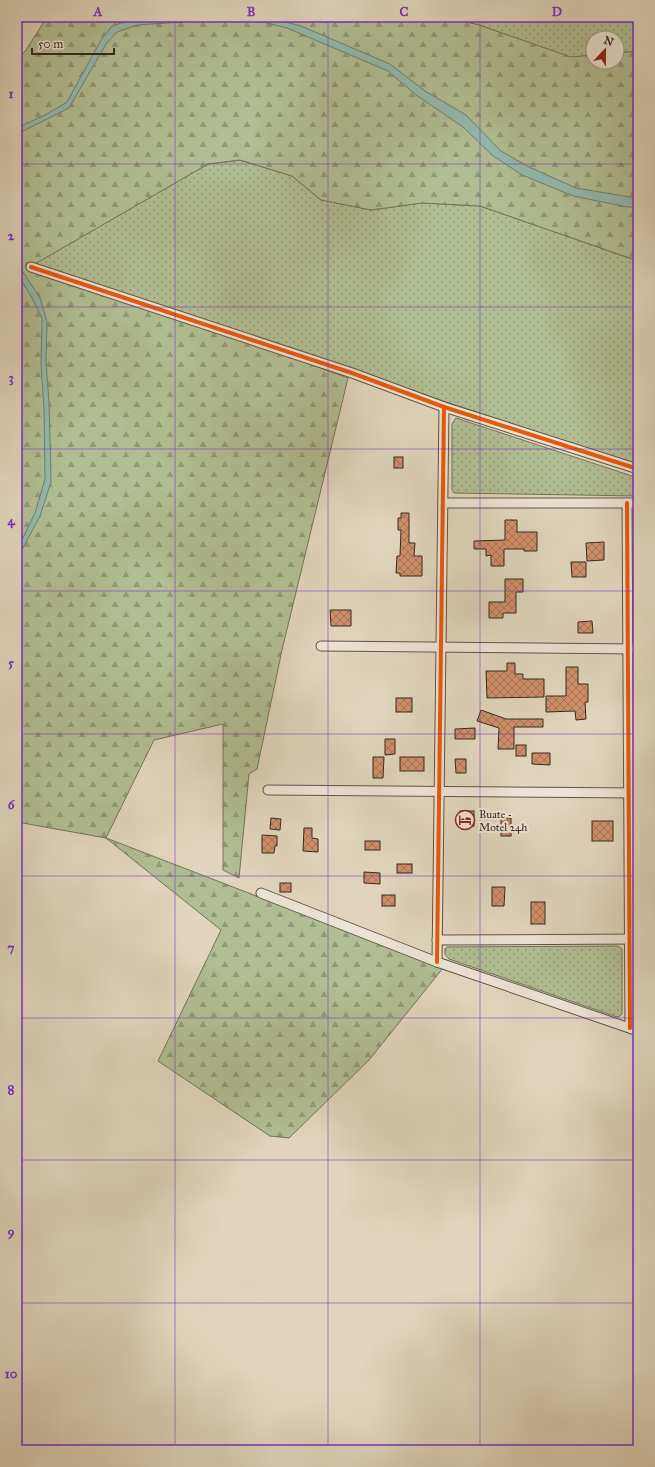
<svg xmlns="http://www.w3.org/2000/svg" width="655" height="1467" viewBox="0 0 655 1467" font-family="'IM FELL Great Primer',serif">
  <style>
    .grass { fill: url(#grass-dots); stroke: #72745a }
    .forest { fill: url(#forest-firs); stroke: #72745a }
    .water { fill: #95baac; stroke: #6e8074 }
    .building { fill: url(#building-cross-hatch); stroke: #332921 }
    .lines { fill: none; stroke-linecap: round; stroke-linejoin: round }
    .street-casing { stroke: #5e5448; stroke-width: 11 }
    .street { stroke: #ece4d4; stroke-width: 9 }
    .cycleway-casing { stroke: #ece4d4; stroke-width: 6 }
    .cycleway { stroke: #e8590c; stroke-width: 4 }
    .grid { fill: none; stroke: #7b2cbf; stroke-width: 1; stroke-opacity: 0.55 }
    .labels { text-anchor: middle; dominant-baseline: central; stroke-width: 4; stroke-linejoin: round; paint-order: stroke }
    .poi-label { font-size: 11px; fill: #332921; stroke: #ece4d4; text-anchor: start }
    .neatline { fill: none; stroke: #7b2cbf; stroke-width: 1.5 }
    .grid-label { font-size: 13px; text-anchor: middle; font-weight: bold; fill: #7b2cbf }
  </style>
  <defs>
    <pattern id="grass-dots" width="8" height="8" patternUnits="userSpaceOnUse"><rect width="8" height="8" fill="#b1be93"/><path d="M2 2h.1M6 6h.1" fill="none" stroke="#919a78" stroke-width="1.8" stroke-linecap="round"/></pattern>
    <pattern id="forest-firs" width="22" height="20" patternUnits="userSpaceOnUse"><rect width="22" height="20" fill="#b1be93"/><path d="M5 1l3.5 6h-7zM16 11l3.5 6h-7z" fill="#919a78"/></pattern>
    <pattern id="building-cross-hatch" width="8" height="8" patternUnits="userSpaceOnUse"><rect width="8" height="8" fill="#cf906b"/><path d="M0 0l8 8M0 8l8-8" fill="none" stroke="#a97658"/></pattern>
  </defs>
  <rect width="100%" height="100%" fill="#e1d6bd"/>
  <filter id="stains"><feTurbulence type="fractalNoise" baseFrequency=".005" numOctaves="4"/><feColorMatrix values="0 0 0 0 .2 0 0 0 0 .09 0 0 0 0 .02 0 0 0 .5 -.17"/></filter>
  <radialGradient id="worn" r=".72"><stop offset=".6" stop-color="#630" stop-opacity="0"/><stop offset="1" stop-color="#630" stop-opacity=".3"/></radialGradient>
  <!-- grass -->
  <g class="grass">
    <polygon points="445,17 638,17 638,51 617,53 617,38 593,38 593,55 571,58 479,25"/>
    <polygon points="240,160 292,176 321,200 371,210 422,203 480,206 638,261 638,465 449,403 34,264 208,164"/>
    <polygon points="456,418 638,478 638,496 454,493 452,490 452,424"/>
    <polygon points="618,946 622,949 622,1014 620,1016 617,1017 449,959 445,954 445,949 447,947"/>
  </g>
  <!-- forest -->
  <polygon class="forest" points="47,17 445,17 479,25 571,57 593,55 593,62 617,62 617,53 638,51 638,261 480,206 422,203 371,210 321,200 292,176 240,160 208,164 35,264 348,378 282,650 257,769 249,774 239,878 223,870 223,724 154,740 106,838 443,968 369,1060 289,1138 270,1136 158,1061 221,930 106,838 17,822 17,60 26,50"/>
  <!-- water -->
  <g class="water">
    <polygon points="168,17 197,17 183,22 137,25 117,32 106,44 69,108 17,134 17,128 47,114 67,102 101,40 112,26 134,19"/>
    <polygon points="242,17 266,17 301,26 390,64 425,91 466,115 501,151 527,166 576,188 630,197 638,197 638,207 627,207 573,196 522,175 492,155 463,127 416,95 388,71 287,28"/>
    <polygon points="17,259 21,269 40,298 47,322 46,363 49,402 51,482 40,516 17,559 17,550 35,513 45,479 44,408 41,365 42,318 31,296 17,273"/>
  </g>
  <!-- building -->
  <g class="building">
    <rect x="394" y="457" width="9" height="11"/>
    <polygon points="401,513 409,513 409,543 415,543 414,556 422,556 422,576 400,576 400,573 396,573 397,556 400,556 401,530 398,530 398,518 401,518"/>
    <polygon points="505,520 517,520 517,532 537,532 537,551 524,551 524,549 504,549 504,566 491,566 491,555 486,556 486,549 474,549 474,541 505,540"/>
    <polygon points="604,542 604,560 587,561 586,543"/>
    <polygon points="571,562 586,562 586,577 572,577"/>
    <polygon points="505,579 523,579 523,592 516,592 516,613 503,613 503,618 489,618 489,602 505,602"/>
    <polygon points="330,610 351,610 351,626 331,626"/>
    <polygon points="592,621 593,633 578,633 578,622"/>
    <polygon points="507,663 515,663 515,674 523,674 523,679 544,679 544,697 487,698 486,671 507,671"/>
    <polygon points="566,667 578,667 578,684 588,684 588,702 585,702 586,719 576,720 575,711 546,712 546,696 566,696"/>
    <rect x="396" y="698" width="16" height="14"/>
    <polygon points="481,710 506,719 543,719 543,727 514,727 514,749 498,749 499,728 477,721"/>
    <polygon points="475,728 475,739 455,739 455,729"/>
    <polygon points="385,739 395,739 395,754 385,755"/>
    <rect x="516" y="745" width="10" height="11"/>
    <polygon points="532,753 550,753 550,765 532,764"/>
    <polygon points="373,757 384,757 383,778 373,778"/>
    <rect x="400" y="757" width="24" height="14"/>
    <polygon points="455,759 466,759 466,773 456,773"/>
    <rect x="460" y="811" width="14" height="15"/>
    <polygon points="271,818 281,819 280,830 270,829"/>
    <rect x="501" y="818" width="10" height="18"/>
    <rect x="592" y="821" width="21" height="20"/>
    <polygon points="304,828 312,828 312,838 318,839 318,852 303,851"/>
    <polygon points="262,835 277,836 277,846 275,846 274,853 262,853"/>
    <rect x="365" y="841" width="15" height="9"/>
    <rect x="397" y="864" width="15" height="9"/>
    <polygon points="364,872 380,873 380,884 364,883"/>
    <rect x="280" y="883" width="11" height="9"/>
    <polygon points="492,887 505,887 504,906 492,906"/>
    <rect x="382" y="895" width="13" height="11"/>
    <rect x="531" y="902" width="14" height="22"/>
  </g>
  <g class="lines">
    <!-- street casing -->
    <g class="street-casing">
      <g id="street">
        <polyline points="31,267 352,373 444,407 638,469"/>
        <polyline points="443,503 638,503"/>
        <polyline points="627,503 630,1028"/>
        <polyline points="321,646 638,649"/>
        <polyline points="268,790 638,793"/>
        <polyline points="261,893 437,962 638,1031"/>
        <polyline points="437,940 638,939"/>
        <polyline points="437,962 444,407"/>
        <polyline points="637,1450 638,1447"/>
      </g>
    </g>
    <!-- street -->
    <use href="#street" class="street"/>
    <!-- cycleway casing -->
    <g class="cycleway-casing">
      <g id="cycleway">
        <polyline points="31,267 352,373 444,407 638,469"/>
        <polyline points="627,503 630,1028"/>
        <polyline points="437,962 444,407"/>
      </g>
    </g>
    <!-- cycleway -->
    <use href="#cycleway" class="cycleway"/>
  </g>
  <!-- grid -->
  <path class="grid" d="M 175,17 L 175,1450M 328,17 L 328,1450M 480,17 L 480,1450M 17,164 L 638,164M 17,307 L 638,307M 17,449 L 638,449M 17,591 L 638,591M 17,734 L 638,734M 17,876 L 638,876M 17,1018 L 638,1018M 17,1160 L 638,1160M 17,1303 L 638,1303"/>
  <!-- icons -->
  <defs>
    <g id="hotel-ring" transform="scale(1)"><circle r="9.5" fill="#ece4d4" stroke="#8f2418" stroke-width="1.5"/><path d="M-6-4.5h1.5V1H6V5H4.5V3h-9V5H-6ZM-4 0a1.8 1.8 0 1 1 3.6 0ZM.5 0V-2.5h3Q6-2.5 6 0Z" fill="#8f2418"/></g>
  </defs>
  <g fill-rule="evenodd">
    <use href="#hotel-ring" x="465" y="820"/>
  </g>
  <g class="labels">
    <!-- poi labels -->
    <g class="poi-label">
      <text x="479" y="814">Buate -<tspan x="479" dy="13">Motel 24h</tspan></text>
    </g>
  </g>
  <!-- margin -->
  <rect width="655" height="1467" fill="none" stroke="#e1d6bd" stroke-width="44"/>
  <!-- north arrow -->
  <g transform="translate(605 50) rotate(22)"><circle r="19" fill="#ece4d4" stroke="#a2998c"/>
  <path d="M0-3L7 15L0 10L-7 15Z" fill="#8f2418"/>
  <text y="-6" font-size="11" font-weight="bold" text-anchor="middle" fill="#332921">N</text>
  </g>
  <!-- scale -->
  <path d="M32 48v6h82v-6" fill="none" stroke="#332921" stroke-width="2"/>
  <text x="38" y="48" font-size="12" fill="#332921" stroke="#ece4d4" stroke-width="3" paint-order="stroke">50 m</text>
  <rect x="22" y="22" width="611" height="1423" class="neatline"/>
  <g class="grid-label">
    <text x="98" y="16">A</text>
    <text x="251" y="16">B</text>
    <text x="404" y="16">C</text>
    <text x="557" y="16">D</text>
    <text x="11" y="98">1</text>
    <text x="11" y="240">2</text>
    <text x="11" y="382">3</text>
    <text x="11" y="525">4</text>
    <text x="11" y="667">5</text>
    <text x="11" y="809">6</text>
    <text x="11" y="952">7</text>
    <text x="11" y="1094">8</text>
    <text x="11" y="1236">9</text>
    <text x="11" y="1378">10</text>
  </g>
  <rect width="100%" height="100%" filter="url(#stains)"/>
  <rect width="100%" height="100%" fill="url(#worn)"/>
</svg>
